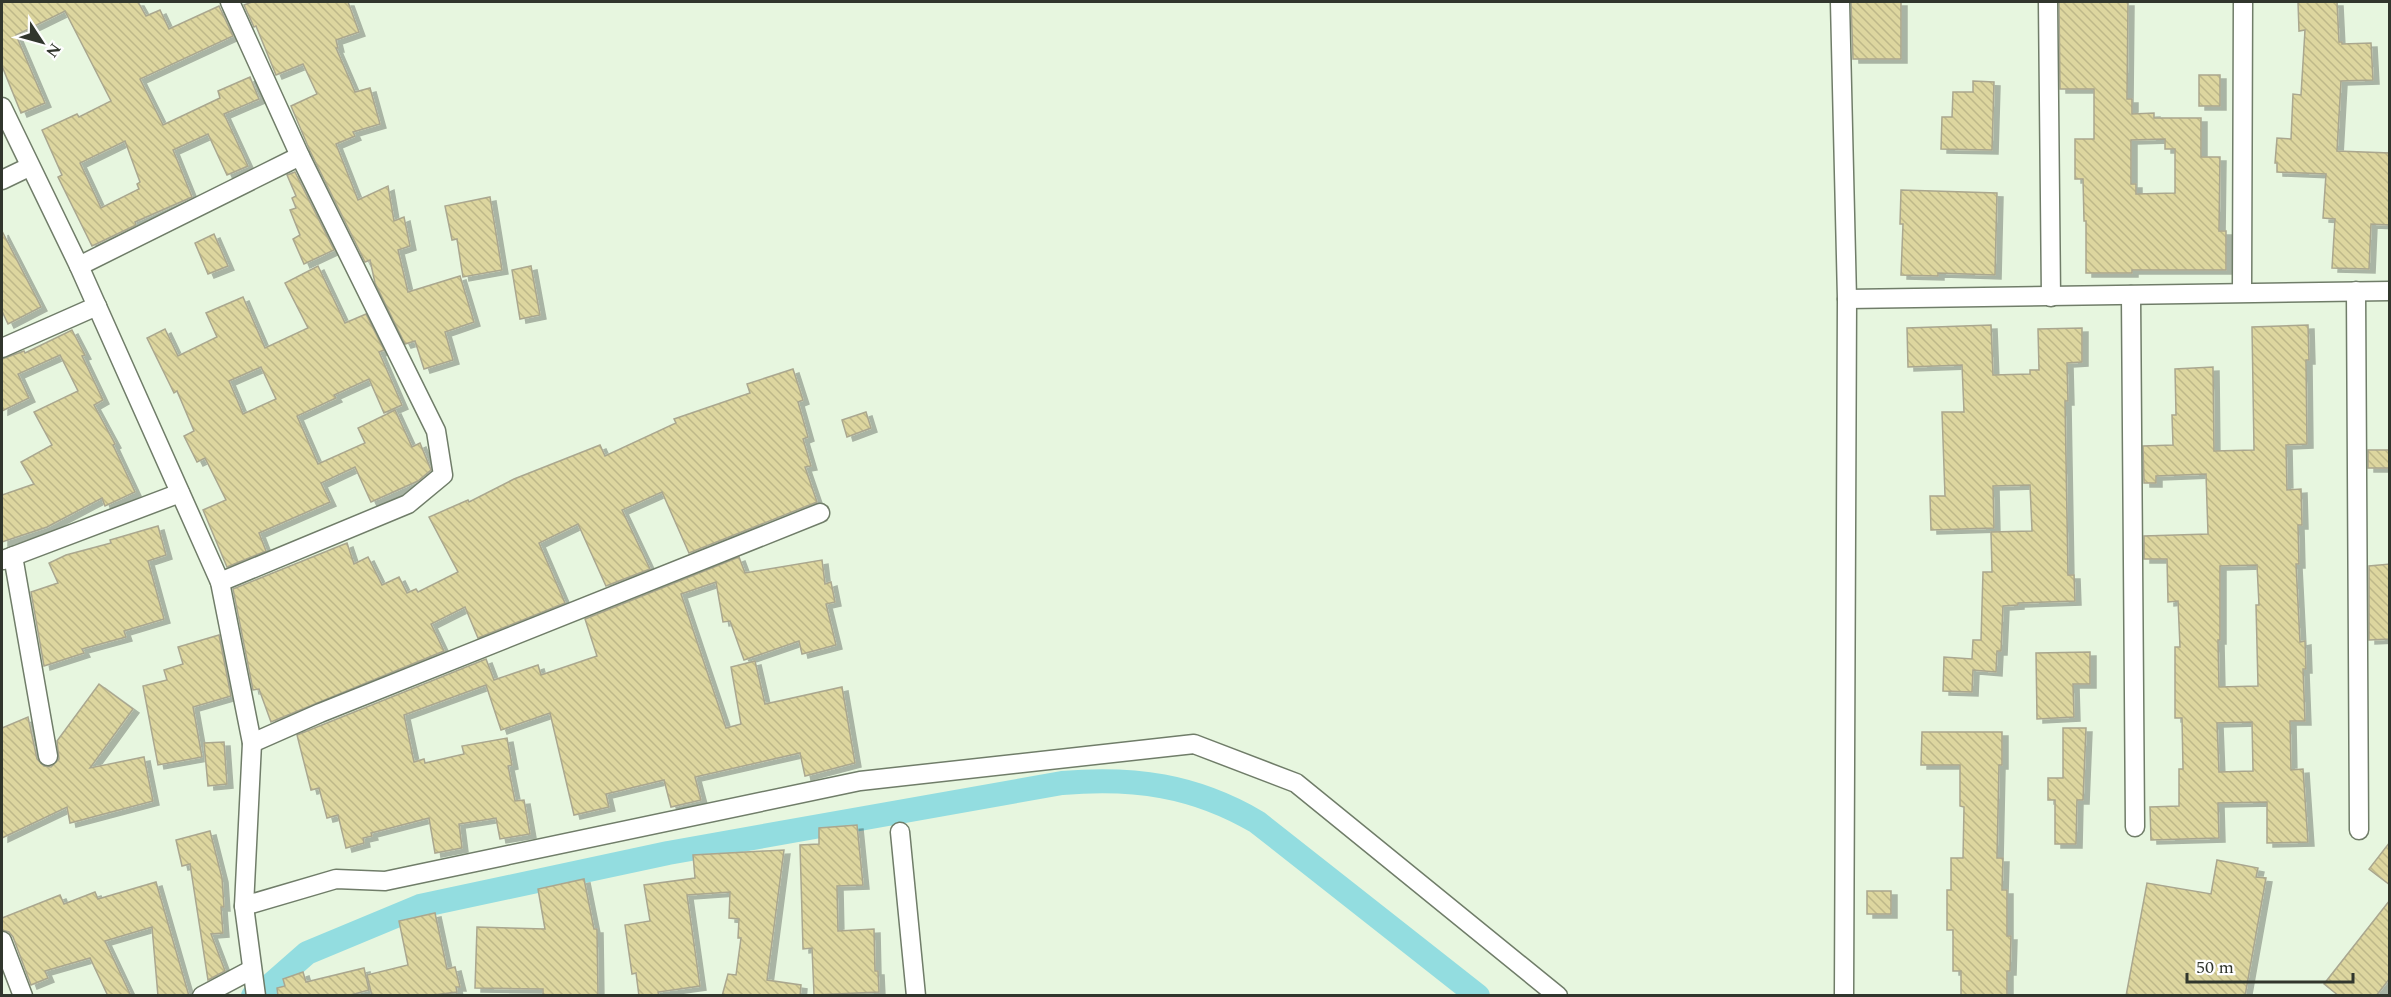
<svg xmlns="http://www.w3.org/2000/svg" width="2391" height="997" viewBox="0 0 2391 997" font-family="Spectral,serif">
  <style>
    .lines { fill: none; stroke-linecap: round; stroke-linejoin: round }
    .canal { stroke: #93dde0; stroke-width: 24 }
    .building { fill: url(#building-back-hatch); stroke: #aaa78f; stroke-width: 1.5; fill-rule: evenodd; filter: url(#shadow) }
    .street-casing { stroke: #707d69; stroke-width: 21 }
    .street { stroke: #fff; stroke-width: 18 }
  </style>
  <defs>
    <pattern id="building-back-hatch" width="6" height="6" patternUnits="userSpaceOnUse" patternTransform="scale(1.5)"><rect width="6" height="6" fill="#ddd69f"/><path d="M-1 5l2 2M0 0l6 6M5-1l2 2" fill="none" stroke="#beb889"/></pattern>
    <filter id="shadow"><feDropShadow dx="6" dy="4" stdDeviation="0" flood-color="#0004"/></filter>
  </defs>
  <rect width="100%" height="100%" fill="#e7f6df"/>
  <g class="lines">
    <!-- canal -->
    <path class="canal" d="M 253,996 L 266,989 L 307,953 L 420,906 L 668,853 L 1062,783 C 1134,777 1194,785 1257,822 L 1478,996"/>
  </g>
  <!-- building -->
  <g class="building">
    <path d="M 2,2 L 138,2 L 146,16 L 160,10 L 169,29 L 219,6 L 233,36 L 140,79 L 163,125 L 220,98 L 218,91 L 250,77 L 259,99 L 224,114 L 248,166 L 227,175 L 208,134 L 173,150 L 192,197 L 135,222 L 136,225 L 92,246 L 58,177 L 62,175 L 42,130 L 77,114 L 79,117 L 111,101 L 65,11 L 16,35 L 45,103 L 21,113 L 2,66 ZM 125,141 L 140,182 L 137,184 L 139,189 L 101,208 L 80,163 Z"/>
    <polygon points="252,2 348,2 359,32 336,40 338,48 336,48 355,92 370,88 380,124 353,132 355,136 336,144 358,200 388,186 394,221 404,217 410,246 398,250 408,292 460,276 474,322 445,332 453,360 424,369 415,341 405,344 375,283 370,260 365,262 310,151 291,106 317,94 303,64 276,75 256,26 254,27 244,5"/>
    <polygon points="1851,2 1901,2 1901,59 1853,59"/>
    <path d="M 2059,2 L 2128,2 L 2127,99 L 2132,99 L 2132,114 L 2154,113 L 2154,118 L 2201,118 L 2201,157 L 2220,157 L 2219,231 L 2226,231 L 2226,270 L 2132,270 L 2132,273 L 2086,273 L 2086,221 L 2084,221 L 2083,179 L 2075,179 L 2075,139 L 2094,139 L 2094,89 L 2060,89 ZM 2165,139 L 2165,149 L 2175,149 L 2175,193 L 2136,194 L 2136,184 L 2131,184 L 2131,140 Z"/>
    <polygon points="2298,2 2337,2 2339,42 2342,42 2342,44 2371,43 2373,80 2341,81 2337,151 2390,153 2390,225 2371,224 2369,269 2332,268 2335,219 2323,218 2326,174 2277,172 2277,163 2275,163 2277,138 2291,139 2293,94 2301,95 2305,30 2299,31"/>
    <rect x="2199" y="75" width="21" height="31"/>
    <polygon points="1973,81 1994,82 1992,150 1941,149 1942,117 1952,117 1953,92 1973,92"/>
    <polygon points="295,172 334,250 304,264 293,239 300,235 290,210 296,208 292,198 296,196 287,175"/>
    <polygon points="1901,190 1997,193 1995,275 1938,273 1938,276 1901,275 1903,224 1900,224"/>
    <polygon points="490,197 502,270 463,277 457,239 452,240 445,206"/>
    <polygon points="2,231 41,307 8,324 2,311"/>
    <polygon points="214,234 228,266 208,274 195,243"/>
    <path d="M 318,266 L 345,323 L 366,314 L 384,350 L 379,352 L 402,405 L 384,413 L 369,379 L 334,395 L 336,398 L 297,416 L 318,464 L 365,443 L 358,428 L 395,410 L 412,447 L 420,443 L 431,470 L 418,481 L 371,502 L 355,467 L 321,483 L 330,502 L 259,533 L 266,551 L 227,567 L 203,510 L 226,500 L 205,458 L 197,462 L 184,436 L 194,431 L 177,391 L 174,393 L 147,338 L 165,329 L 178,356 L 217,337 L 206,313 L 243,297 L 265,348 L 308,328 L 285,283 ZM 261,367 L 276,399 L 243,414 L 229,381 Z"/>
    <polygon points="531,266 540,315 520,319 512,270"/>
    <polygon points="1991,325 1993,375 2030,374 2030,370 2039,370 2038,329 2082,328 2082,362 2067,363 2068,401 2065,401 2068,575 2074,575 2075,601 2018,603 2018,605 2003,606 2001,651 1997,651 1996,672 1973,670 1972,692 1943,691 1944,657 1972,659 1973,640 1981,640 1983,572 1992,572 1991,532 2032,531 2030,485 1993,486 1994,528 1931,530 1930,496 1945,496 1942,412 1964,412 1962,365 1908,367 1907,328"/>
    <path d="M 2308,325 L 2309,360 L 2306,360 L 2307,444 L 2286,445 L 2287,490 L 2301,489 L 2302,525 L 2298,525 L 2299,564 L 2296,564 L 2300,642 L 2305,641 L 2306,669 L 2303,669 L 2305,721 L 2290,721 L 2291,770 L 2303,769 L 2308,842 L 2267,843 L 2267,802 L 2218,803 L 2219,838 L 2151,840 L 2150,807 L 2179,806 L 2179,769 L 2183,769 L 2182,718 L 2175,718 L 2175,647 L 2180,647 L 2178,601 L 2168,602 L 2167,559 L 2144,559 L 2144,536 L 2208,534 L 2206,474 L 2156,476 L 2156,483 L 2144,483 L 2143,446 L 2173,445 L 2172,415 L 2176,415 L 2175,369 L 2213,367 L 2214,451 L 2254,450 L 2252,327 ZM 2257,565 L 2259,605 L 2256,605 L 2258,686 L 2219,687 L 2218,640 L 2220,640 L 2220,566 ZM 2252,722 L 2253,771 L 2219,772 L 2217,723 Z"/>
    <polygon points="72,330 85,355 82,356 103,400 94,405 115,444 113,445 135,492 105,506 102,498 47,527 2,542 2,495 34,484 21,462 52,445 34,412 78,391 60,355 18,374 29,398 2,411 2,359 24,351 25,353"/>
    <polygon points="793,369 803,400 798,402 808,437 803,439 811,466 805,467 817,502 689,553 662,492 622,510 650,569 606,586 578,524 539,543 565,603 478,638 465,607 431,624 444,651 271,722 259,689 253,690 233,589 347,543 354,564 368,557 382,585 399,577 407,593 416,589 418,592 458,572 429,517 468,500 469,502 514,479 600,445 605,456 676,423 674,419 750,393 747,384"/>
    <polygon points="866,412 871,428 847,437 842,420"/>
    <rect x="2368" y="450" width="22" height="18"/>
    <polygon points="158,526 166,555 148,561 164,619 124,631 126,637 82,649 84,653 44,666 31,592 58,583 49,563 66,555 111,543 110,540"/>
    <polygon points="739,557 745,573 822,560 825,584 831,582 835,602 826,604 836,645 802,654 799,641 744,660 730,621 723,622 716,582 681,594 726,728 741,724 731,667 755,661 765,704 842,687 855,763 805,776 800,753 695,777 701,800 671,807 664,780 606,794 609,807 574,815 550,713 501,730 486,685 404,715 414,762 424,759 425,763 464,754 462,746 507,738 512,765 508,766 515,801 524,800 530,834 500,839 496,818 459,824 462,848 435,853 429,818 371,833 372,836 363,838 364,843 346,848 338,815 327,818 319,788 311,790 297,735 486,659 494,680 538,665 541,675 597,656 585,619"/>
    <polygon points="2390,564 2390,639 2369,640 2369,566"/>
    <polygon points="219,635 231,696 193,707 202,757 158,765 143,686 167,680 164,670 183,664 178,647"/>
    <polygon points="2090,652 2090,684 2073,684 2074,717 2037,719 2036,653"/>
    <polygon points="99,684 133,709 90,768 144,757 153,801 70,823 67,807 2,838 2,728 28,717 37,759 44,766 51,767 59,759 57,741"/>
    <polygon points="2063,728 2086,728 2083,800 2077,800 2076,844 2055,844 2055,800 2048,800 2048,778 2063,778"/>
    <polygon points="1922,732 2002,732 2002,765 1999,765 1997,858 2003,858 2002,890 2007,890 2007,936 2011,936 2010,971 2007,971 2007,996 1961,996 1961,971 1953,971 1953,930 1947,930 1947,890 1951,890 1951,858 1963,858 1964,807 1960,806 1960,765 1921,765"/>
    <polygon points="224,742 227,784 208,786 204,743"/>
    <polygon points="857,825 863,885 837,886 838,931 874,929 875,971 878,971 879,992 814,995 812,948 803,949 800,845 819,844 819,828"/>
    <polygon points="210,831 222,878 224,907 221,907 223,933 211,934 225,971 208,980 190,864 182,866 176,840"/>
    <polygon points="2390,842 2390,885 2369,869"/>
    <polygon points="784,850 767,980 801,985 800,996 722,996 728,974 736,975 741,938 738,938 739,919 729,918 730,892 687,895 700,986 658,992 659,996 639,996 636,973 632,974 625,925 650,921 644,885 695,878 693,855"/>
    <polygon points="2217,860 2258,868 2256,877 2266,878 2245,996 2126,996 2147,883 2211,894"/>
    <polygon points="584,879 594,929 597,929 598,996 543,996 543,989 475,988 477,927 545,929 538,889"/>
    <polygon points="156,882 189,996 158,996 152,927 105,941 131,996 108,996 90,958 45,971 48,978 31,985 13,937 9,932 2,930 2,918 60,895 64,904 95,892 98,899"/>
    <rect x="1867" y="891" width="24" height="23"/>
    <polygon points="2390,900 2390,978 2376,996 2339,996 2324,984"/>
    <polygon points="435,913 447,969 455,967 460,987 456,987 457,992 426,996 372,996 367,975 408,965 399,921"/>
    <polygon points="364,968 369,990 347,996 278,996 277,988 285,986 283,979 303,972 306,982"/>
  </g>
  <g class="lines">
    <!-- street casing -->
    <g class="street-casing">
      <g id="street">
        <polyline points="1840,2 1847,299 1844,996"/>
        <polyline points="2048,2 2051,297"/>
        <polyline points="2,107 79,266 220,582 252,743 244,906 256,996"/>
        <polyline points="2,180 29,167"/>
        <polyline points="79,266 300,156"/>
        <polyline points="2356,291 2359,830"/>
        <polyline points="2242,292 2243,2"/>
        <polyline points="2131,295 2135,827"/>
        <polyline points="1847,299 2390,291"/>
        <polyline points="2,348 97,306"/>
        <polyline points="13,556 48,756"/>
        <polyline points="3,560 180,493"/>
        <polyline points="220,582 408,504 443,475 436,431 300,156 230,2"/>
        <polyline points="252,743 320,713 820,513"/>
        <polyline points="900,832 916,996"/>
        <polyline points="244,906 336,879 385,881 860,781 1194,744 1296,783 1558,996"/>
        <polyline points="2,941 23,996"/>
        <polyline points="202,996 251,970"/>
      </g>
    </g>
    <!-- street -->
    <use href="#street" class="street"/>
  </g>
  <!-- border -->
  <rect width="2391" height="997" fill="none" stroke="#31362d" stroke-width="6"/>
  <!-- north arrow -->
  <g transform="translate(42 42) rotate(126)" stroke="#fefefe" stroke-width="4.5" paint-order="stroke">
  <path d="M0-4.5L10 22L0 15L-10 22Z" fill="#31362d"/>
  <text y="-9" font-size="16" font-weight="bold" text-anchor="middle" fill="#31362d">N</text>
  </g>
  <!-- scale -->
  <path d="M2187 973v9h166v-9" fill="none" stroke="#31362d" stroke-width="3"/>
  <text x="2196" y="973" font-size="18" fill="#31362d" stroke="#fefefe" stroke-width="4.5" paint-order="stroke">50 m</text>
</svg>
